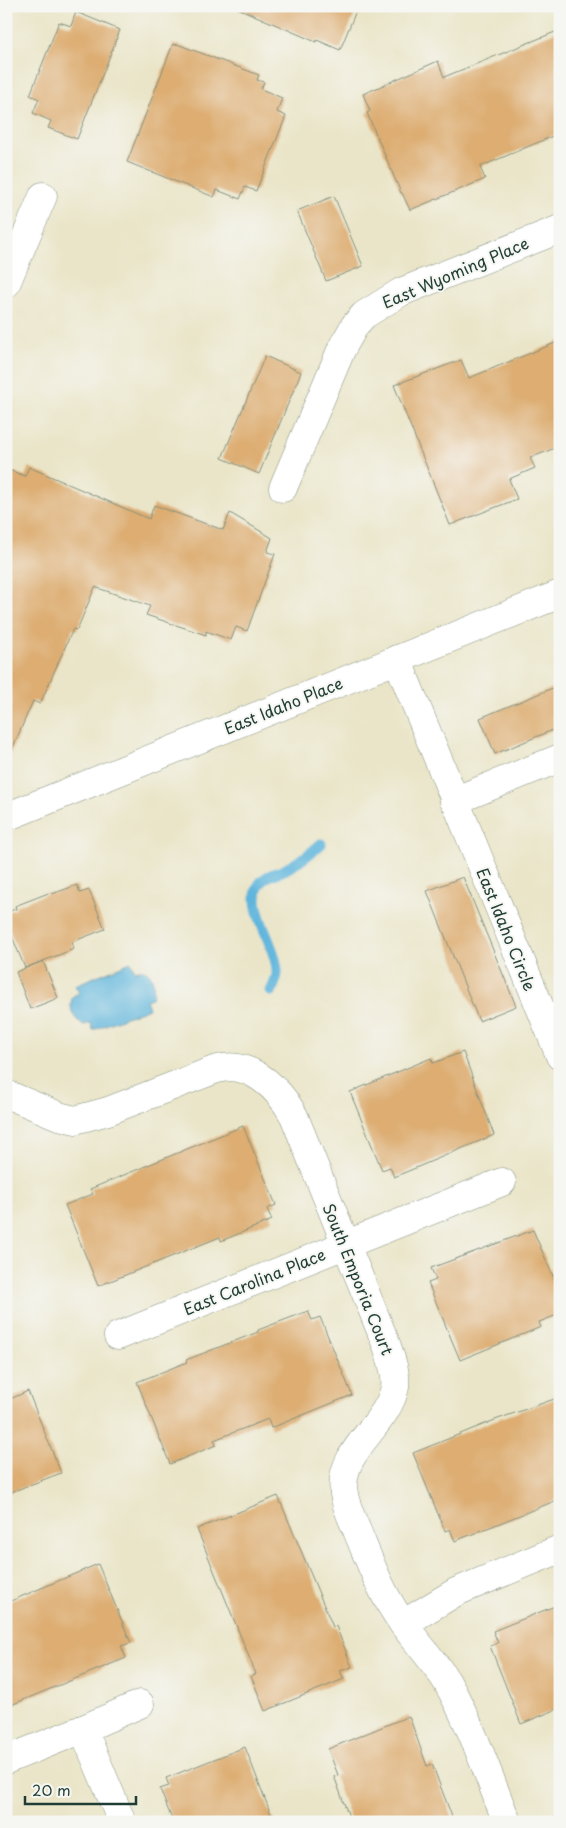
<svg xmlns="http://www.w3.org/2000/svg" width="566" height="1828" viewBox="0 0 566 1828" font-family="'Playpen Sans',sans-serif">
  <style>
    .water { fill: #5fb5dc; stroke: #3f7988 }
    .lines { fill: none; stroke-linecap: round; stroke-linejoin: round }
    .stream { stroke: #5fb5dc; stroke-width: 11 }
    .building { fill: #ddad72 }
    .minor-casing { stroke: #84917e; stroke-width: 29 }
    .minor { stroke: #fff; stroke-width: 28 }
    .labels { text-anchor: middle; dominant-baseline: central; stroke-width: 4; stroke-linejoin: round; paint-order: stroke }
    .street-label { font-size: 16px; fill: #1f3d34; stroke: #f6f6f2 }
  </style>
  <rect width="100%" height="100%" fill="#f6f6f2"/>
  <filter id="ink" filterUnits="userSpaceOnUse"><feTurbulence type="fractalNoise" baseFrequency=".02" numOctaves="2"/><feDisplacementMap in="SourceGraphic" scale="10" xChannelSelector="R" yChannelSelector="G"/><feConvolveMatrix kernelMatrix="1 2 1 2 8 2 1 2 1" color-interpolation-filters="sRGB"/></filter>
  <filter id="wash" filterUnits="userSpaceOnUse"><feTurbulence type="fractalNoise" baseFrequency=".0096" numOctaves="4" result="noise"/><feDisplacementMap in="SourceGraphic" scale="20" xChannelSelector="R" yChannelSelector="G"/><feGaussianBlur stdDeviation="1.12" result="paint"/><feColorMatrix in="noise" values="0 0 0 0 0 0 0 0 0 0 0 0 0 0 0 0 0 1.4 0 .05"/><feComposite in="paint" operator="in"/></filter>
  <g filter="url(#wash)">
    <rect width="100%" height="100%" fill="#eae5c8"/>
    <!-- water -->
    <path class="water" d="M 131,962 L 135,971 C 152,965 156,984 152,998 L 146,1000 L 149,1008 L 93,1030 L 91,1023 L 84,1025 C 73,1019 68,1008 73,996 L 79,993 L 75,985 Z"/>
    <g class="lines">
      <!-- stream -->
      <path class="stream" d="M 271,991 C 274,985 277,979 277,973 C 278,946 242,903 262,881 C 268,874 279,873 286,869 C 299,862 310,854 321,844"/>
    </g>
    <g id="blocks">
      <!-- building -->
      <g class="building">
        <polygon points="233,6 358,6 340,50 317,40 316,42"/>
        <polygon points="76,12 120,30 77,139 48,128 51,121 33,113 39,99 30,95 59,22 71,26"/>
        <polygon points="560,30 560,133 480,167 485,179 410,210 402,193 401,193 367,113 370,111 363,94 438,61 444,77"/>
        <polygon points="173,44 176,45 177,44 259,75 257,80 264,82 261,89 282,98 277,112 286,116 256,191 245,187 240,199 217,190 214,197 127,162"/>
        <polygon points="334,196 363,266 326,281 297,211"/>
        <polygon points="560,341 560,446 530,458 535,468 509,479 517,499 450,525 394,385 461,360 469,378"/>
        <polygon points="265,356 301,372 259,474 222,458"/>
        <polygon points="29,467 149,519 154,505 223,530 230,513 272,538 267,552 275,554 247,631 236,627 231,640 206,631 206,635 146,615 150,606 95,587 77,630 73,629 40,704 33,701 6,763 6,469 25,476"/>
        <polygon points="560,685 560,727 495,754 480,718"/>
        <polygon points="463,877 516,1006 479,1021 427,891"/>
        <polygon points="77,885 80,893 89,890 105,929 72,942 74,949 25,968 6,922 6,912 16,909 15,906 51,892 52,894"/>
        <polygon points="43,961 58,998 30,1009 16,972"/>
        <polygon points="463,1052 494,1135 394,1177 390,1167 382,1170 350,1092 431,1058 433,1063"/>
        <polygon points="243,1126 276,1205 267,1209 272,1220 221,1241 220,1237 98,1286 65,1205 93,1194 90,1189"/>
        <polygon points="533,1230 560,1292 560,1314 539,1322 541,1327 460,1360 428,1283 436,1280 431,1268"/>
        <polygon points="308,1311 312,1320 320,1317 352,1395 271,1428 268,1419 214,1440 216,1445 170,1464 137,1382 187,1362 186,1360 258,1332 258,1330"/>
        <polygon points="28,1391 61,1473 6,1494 6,1401"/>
        <polygon points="560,1397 560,1499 455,1541 450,1529 445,1531 413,1453 495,1420"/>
        <polygon points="278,1496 333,1627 336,1626 352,1667 340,1671 344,1679 265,1711 251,1676 256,1674 197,1529"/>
        <polygon points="98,1564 131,1643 121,1646 126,1658 6,1707 6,1603"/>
        <polygon points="560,1604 560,1708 521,1724 490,1646 498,1643 493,1631"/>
        <polygon points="409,1716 427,1766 432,1764 454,1822 351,1822 334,1776 338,1775 328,1749"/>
        <polygon points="245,1747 274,1822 173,1822 160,1789 169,1786 166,1778"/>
      </g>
    </g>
  </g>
  <g filter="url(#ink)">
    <use href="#blocks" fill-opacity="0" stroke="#84917e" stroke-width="1"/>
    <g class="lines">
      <!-- minor casing -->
      <g class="minor-casing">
        <g id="minor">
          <polyline points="6,284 43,196"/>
          <polyline points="283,488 342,348 355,325 364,315 401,292 560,229"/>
          <polyline points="397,659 560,1056"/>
          <polyline points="454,801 560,758"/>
          <polyline points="6,817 560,594"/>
          <path d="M 6,1094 L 59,1116 L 75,1120 L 108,1111 L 214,1070 C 248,1058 279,1088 294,1116 L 387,1346 C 391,1359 397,1374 395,1387 C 387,1427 337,1450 344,1494 C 346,1507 353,1521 358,1533 C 371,1565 383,1597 404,1625 C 418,1644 435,1662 447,1682 C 472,1726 488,1775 507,1822"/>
          <polyline points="118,1336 502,1182"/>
          <polyline points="403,1624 456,1592 560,1549"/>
          <polyline points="83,1729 140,1704"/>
          <polyline points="6,1760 83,1729 122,1822"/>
        </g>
      </g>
      <!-- minor -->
      <use href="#minor" class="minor"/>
    </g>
  </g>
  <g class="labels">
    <!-- street labels -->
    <g class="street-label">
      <text transform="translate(455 272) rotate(-23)">East Wyoming Place</text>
      <text transform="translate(283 705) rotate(-22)">East Idaho Place</text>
      <text transform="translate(507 929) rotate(68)">East Idaho Circle</text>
      <text transform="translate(359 1279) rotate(68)">South Emporia Court</text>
      <text transform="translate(254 1281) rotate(-22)">East Carolina Place</text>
    </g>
  </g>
  <!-- margin -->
  <rect width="566" height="1828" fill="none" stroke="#f6f6f2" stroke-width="25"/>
  <!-- scale -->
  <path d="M25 1796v8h111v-8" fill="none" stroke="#1f3d34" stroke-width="2.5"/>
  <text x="32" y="1796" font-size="15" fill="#1f3d34" stroke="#f6f6f2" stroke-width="4" paint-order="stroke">20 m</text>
</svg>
